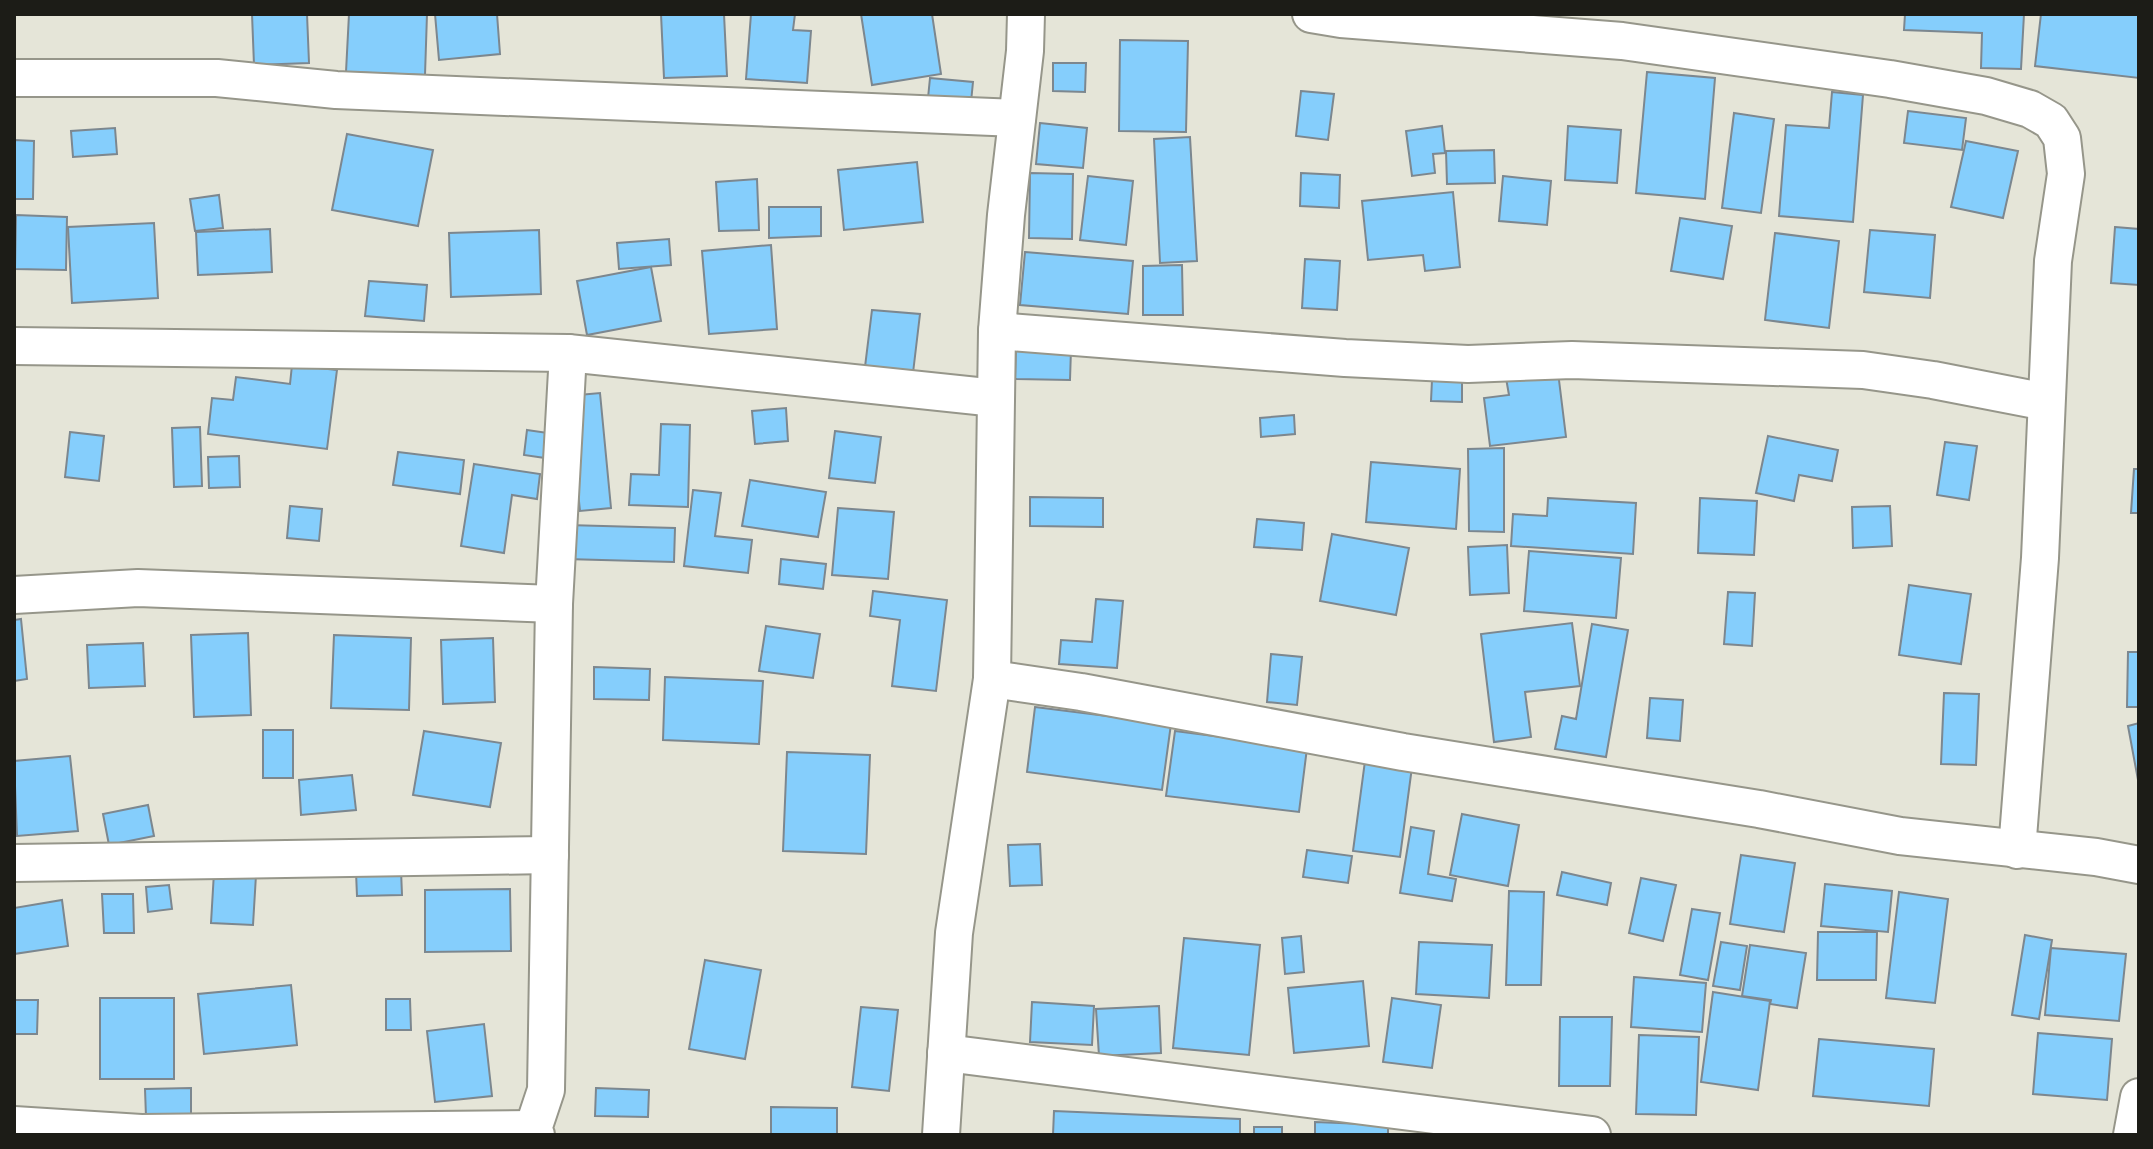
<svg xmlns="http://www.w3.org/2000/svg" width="2153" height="1149" viewBox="0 0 2153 1149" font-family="'Titillium Web',sans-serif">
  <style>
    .building { fill: #85cefc; stroke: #7c878f; stroke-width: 2 }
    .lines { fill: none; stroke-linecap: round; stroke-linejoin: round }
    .street-casing { stroke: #96968a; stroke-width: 40 }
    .street { stroke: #fff; stroke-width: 36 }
  </style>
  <rect width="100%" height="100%" fill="#e5e5d8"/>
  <!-- building -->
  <g class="building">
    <polygon points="252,14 307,14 309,63 254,65"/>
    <polygon points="349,14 427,14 425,75 346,72"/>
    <polygon points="435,14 497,14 500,54 439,60"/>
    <polygon points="661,14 724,14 727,76 664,78"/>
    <polygon points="751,14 795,14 793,30 811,31 807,83 746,79"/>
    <polygon points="861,14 932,14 941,74 872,85"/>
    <polygon points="1905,14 2024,14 2021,69 1981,68 1982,33 1904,30"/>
    <polygon points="2041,14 2139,14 2139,78 2035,66"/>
    <polygon points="1120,40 1188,41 1186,132 1119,131"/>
    <polygon points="1053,63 1086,63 1085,92 1053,91"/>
    <polygon points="1647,72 1715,78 1705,199 1636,193"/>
    <polygon points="930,78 973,82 970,112 927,108"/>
    <polygon points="1301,91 1334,94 1328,140 1296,136"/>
    <polygon points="1832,92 1863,95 1853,222 1779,216 1786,125 1829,128"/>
    <polygon points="1908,111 1966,118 1962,150 1904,143"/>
    <polygon points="1734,113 1774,119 1761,213 1722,208"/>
    <polygon points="1040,123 1087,128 1083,168 1036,164"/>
    <polygon points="1442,126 1445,153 1433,154 1435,173 1412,176 1406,131"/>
    <polygon points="1568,126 1621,130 1617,183 1565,180"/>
    <polygon points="115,128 117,154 73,157 71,131"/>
    <polygon points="347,134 433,150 418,226 332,210"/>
    <polygon points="1190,137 1197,261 1160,263 1154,139"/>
    <polygon points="14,140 34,141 33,199 14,199"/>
    <polygon points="1966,141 2018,151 2003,218 1951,207"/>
    <polygon points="1494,150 1495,183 1447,184 1446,151"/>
    <polygon points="917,162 923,222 844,230 838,170"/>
    <polygon points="1030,173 1073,174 1072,239 1029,238"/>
    <polygon points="1301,173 1340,175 1339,208 1300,206"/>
    <polygon points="1088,176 1133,181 1126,245 1080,240"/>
    <polygon points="1503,176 1551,181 1547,225 1499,221"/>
    <polygon points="757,179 759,230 719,231 716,182"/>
    <polygon points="1453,192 1460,267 1425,271 1423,255 1368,260 1362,201"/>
    <polygon points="219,195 223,228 195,231 190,199"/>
    <polygon points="769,207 821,207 821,236 769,238"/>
    <polygon points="16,215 67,217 66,270 15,269"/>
    <polygon points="1680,218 1732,226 1723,279 1671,271"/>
    <polygon points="154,223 158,298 72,303 68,227"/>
    <polygon points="2115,227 2139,229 2139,285 2111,283"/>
    <polygon points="270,229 272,272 198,275 196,232"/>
    <polygon points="539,230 541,294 451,297 449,233"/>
    <polygon points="1870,230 1935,235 1930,298 1864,292"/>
    <polygon points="1775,233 1839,241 1829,328 1765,320"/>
    <polygon points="669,239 671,265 619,269 617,243"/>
    <polygon points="771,245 777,329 709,334 702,251"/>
    <polygon points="1025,252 1133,261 1128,314 1020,305"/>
    <polygon points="1305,259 1340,261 1337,310 1302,308"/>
    <polygon points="1182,265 1183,315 1143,315 1143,266"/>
    <polygon points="651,267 661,321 587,335 577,281"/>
    <polygon points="369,281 427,285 424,321 365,316"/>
    <polygon points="872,310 920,314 913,373 865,367"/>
    <polygon points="1016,348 1071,349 1070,380 1015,379"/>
    <polygon points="292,365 337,370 327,449 208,434 212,398 233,400 236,377 290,384"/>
    <polygon points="1558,372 1566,437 1490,446 1484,398 1509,395 1506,378"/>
    <polygon points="1432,380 1462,380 1462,402 1431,401"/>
    <polygon points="600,393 611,508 580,511 568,396"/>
    <polygon points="786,408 788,441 755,444 752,411"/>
    <polygon points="1294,415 1295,434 1261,437 1260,418"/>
    <polygon points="661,424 690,425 688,507 629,505 631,474 659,475"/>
    <polygon points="200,427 202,486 174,487 172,428"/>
    <polygon points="527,430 555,434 552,459 524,455"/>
    <polygon points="835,431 881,437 875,483 829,478"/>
    <polygon points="70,432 104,436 99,481 65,477"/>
    <polygon points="1768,436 1838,450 1832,481 1799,475 1794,501 1756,493"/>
    <polygon points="1945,442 1977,446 1969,500 1937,495"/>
    <polygon points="1504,448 1504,532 1469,531 1468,449"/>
    <polygon points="398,452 464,460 460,494 393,485"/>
    <polygon points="239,456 240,487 209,488 208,457"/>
    <polygon points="1371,462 1460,469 1456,529 1366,522"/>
    <polygon points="474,464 540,474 537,499 512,495 504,553 461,546"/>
    <polygon points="2134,469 2139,469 2139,513 2131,513"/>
    <polygon points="750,480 826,492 818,537 742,526"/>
    <polygon points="693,490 721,493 715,536 752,540 748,573 684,566"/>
    <polygon points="1030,497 1103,498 1103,527 1030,526"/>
    <polygon points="1548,498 1636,503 1633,554 1511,546 1513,514 1547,516"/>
    <polygon points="1700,498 1757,501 1754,555 1698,553"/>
    <polygon points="290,506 322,509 319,541 287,538"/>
    <polygon points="1890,506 1892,546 1853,548 1852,507"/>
    <polygon points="838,508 894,512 888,579 832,575"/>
    <polygon points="1257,519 1304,523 1302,550 1254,547"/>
    <polygon points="567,525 675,528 674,562 566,559"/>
    <polygon points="1332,534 1409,548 1396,615 1320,601"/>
    <polygon points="1507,545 1509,593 1470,595 1468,547"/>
    <polygon points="1529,551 1621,558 1616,618 1524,611"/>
    <polygon points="781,559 826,564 823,589 779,584"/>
    <polygon points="1909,585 1971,594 1961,664 1899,655"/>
    <polygon points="873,591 947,600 936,691 892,686 900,620 870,616"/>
    <polygon points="1728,592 1755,593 1752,646 1724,644"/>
    <polygon points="1096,599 1123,601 1117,668 1059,664 1061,640 1092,642"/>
    <polygon points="21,619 27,679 14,681 14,620"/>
    <polygon points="1572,623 1580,686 1525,692 1531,737 1494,742 1481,634"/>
    <polygon points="1592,624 1628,630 1606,757 1555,749 1562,716 1576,719"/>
    <polygon points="766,626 820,634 813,678 759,671"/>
    <polygon points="248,633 251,715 194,717 191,635"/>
    <polygon points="334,635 411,638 409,710 331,708"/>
    <polygon points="493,638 495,702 443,704 441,640"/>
    <polygon points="143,643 145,686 89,688 87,645"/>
    <polygon points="2128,652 2139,652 2139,707 2127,707"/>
    <polygon points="1271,654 1302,657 1297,705 1267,702"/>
    <polygon points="594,667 650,669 649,700 594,699"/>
    <polygon points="665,677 763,681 759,744 663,740"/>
    <polygon points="1944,693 1979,694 1976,765 1941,764"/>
    <polygon points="1650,698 1683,700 1680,741 1647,738"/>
    <polygon points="1035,707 1171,724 1162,790 1027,772"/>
    <polygon points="2139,723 2139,780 2138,780 2128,726"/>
    <rect x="263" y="730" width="30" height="48"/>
    <polygon points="424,731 501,743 490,807 413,795"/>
    <polygon points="1175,731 1307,748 1299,812 1166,796"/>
    <polygon points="787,752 870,755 866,854 783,851"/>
    <polygon points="70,756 78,831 17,836 14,761"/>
    <polygon points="1365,761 1412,767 1400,857 1353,851"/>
    <polygon points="352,775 356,810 301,815 299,780"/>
    <polygon points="148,805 154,836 109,845 103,814"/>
    <polygon points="1462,814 1519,825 1508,886 1450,875"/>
    <polygon points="1411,827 1434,831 1428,874 1456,879 1452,901 1400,893"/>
    <polygon points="1040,844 1042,885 1010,886 1008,845"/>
    <polygon points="1307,850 1352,856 1348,883 1303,877"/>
    <polygon points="1741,855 1795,863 1784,932 1730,924"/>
    <polygon points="401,870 402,895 357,896 356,872"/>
    <polygon points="214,872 256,875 253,925 211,923"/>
    <polygon points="1562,872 1611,883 1607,905 1557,895"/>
    <polygon points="1641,878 1676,885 1663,941 1629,933"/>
    <polygon points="1825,884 1892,891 1888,932 1821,926"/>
    <polygon points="169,885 172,909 148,912 146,887"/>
    <polygon points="510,889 511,951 425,952 425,890"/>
    <polygon points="1509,891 1544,892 1541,985 1506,985"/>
    <polygon points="1899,892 1948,899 1935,1003 1886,998"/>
    <polygon points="102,894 133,894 134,933 104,933"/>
    <polygon points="62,900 68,946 14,954 14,908"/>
    <polygon points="1692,909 1720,913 1708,980 1680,975"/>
    <polygon points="1818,932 1877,932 1876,980 1817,980"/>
    <polygon points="2025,935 2052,940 2039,1019 2012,1015"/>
    <polygon points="1301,936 1304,972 1285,974 1282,938"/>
    <polygon points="1184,938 1260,945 1249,1055 1173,1048"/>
    <polygon points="1419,942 1492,945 1489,998 1416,994"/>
    <polygon points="1721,942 1747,946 1740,990 1713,986"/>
    <polygon points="1750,945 1806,953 1797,1008 1770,1004 1771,1000 1742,996"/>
    <polygon points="2051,948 2126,954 2119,1021 2045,1015"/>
    <polygon points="705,960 761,970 745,1059 689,1049"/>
    <polygon points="1634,977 1706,983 1702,1032 1631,1027"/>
    <polygon points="1363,981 1369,1046 1294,1053 1288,988"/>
    <polygon points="291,985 297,1045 204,1054 198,994"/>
    <polygon points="1713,992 1770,1001 1758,1090 1701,1082"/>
    <rect x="100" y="998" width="74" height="81"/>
    <polygon points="1392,998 1441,1005 1432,1068 1383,1062"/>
    <polygon points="386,999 410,999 411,1030 386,1030"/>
    <polygon points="14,1000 38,1000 37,1034 14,1034"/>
    <polygon points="1032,1002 1094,1006 1092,1045 1030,1042"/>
    <polygon points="1159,1006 1161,1053 1099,1056 1096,1009"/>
    <polygon points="861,1007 898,1010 889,1091 852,1087"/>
    <polygon points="1560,1017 1612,1017 1610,1086 1559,1086"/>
    <polygon points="484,1024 492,1096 435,1102 427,1031"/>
    <polygon points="2038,1033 2112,1039 2107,1100 2033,1094"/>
    <polygon points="1639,1035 1699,1037 1696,1115 1636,1114"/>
    <polygon points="1819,1039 1934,1049 1929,1106 1813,1096"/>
    <polygon points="191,1088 191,1116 146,1117 145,1089"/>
    <polygon points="596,1088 649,1090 648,1117 595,1116"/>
    <polygon points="771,1107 837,1108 837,1135 771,1135"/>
    <polygon points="1054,1111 1240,1119 1240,1135 1053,1135"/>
    <polygon points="1315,1122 1388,1125 1388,1135 1315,1135"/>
    <rect x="1254" y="1127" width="28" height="8"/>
  </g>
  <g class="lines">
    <!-- street casing -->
    <g class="street-casing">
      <g id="street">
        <polyline points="1311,14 1341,19 1622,41 1890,79 1986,96 2030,109 2051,121 2062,138 2066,174 2053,261 2040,558 2017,850"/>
        <polyline points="14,78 217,78 336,90 1017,118"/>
        <polyline points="997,331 1345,358 1468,364 1572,360 1863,370 1933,380 2046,402"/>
        <polyline points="14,346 568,353 996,398"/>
        <polyline points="14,595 138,588 554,604"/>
        <polyline points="992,679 1081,692 1403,752 1759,809 1900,836 2096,857 2139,865"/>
        <polyline points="14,863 550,855"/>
        <polyline points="946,1053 1592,1135"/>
        <polyline points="14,1125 141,1133 533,1129"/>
        <polyline points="536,1135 533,1129 546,1090 554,604 568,353"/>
        <polyline points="941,1135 954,933 992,679 997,331 1006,215 1025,51 1026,14"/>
        <polyline points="2132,1135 2139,1097"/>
      </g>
    </g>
    <!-- street -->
    <use href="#street" class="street"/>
  </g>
  <!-- border -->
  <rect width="2153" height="1149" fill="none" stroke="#1c1c17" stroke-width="32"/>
</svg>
